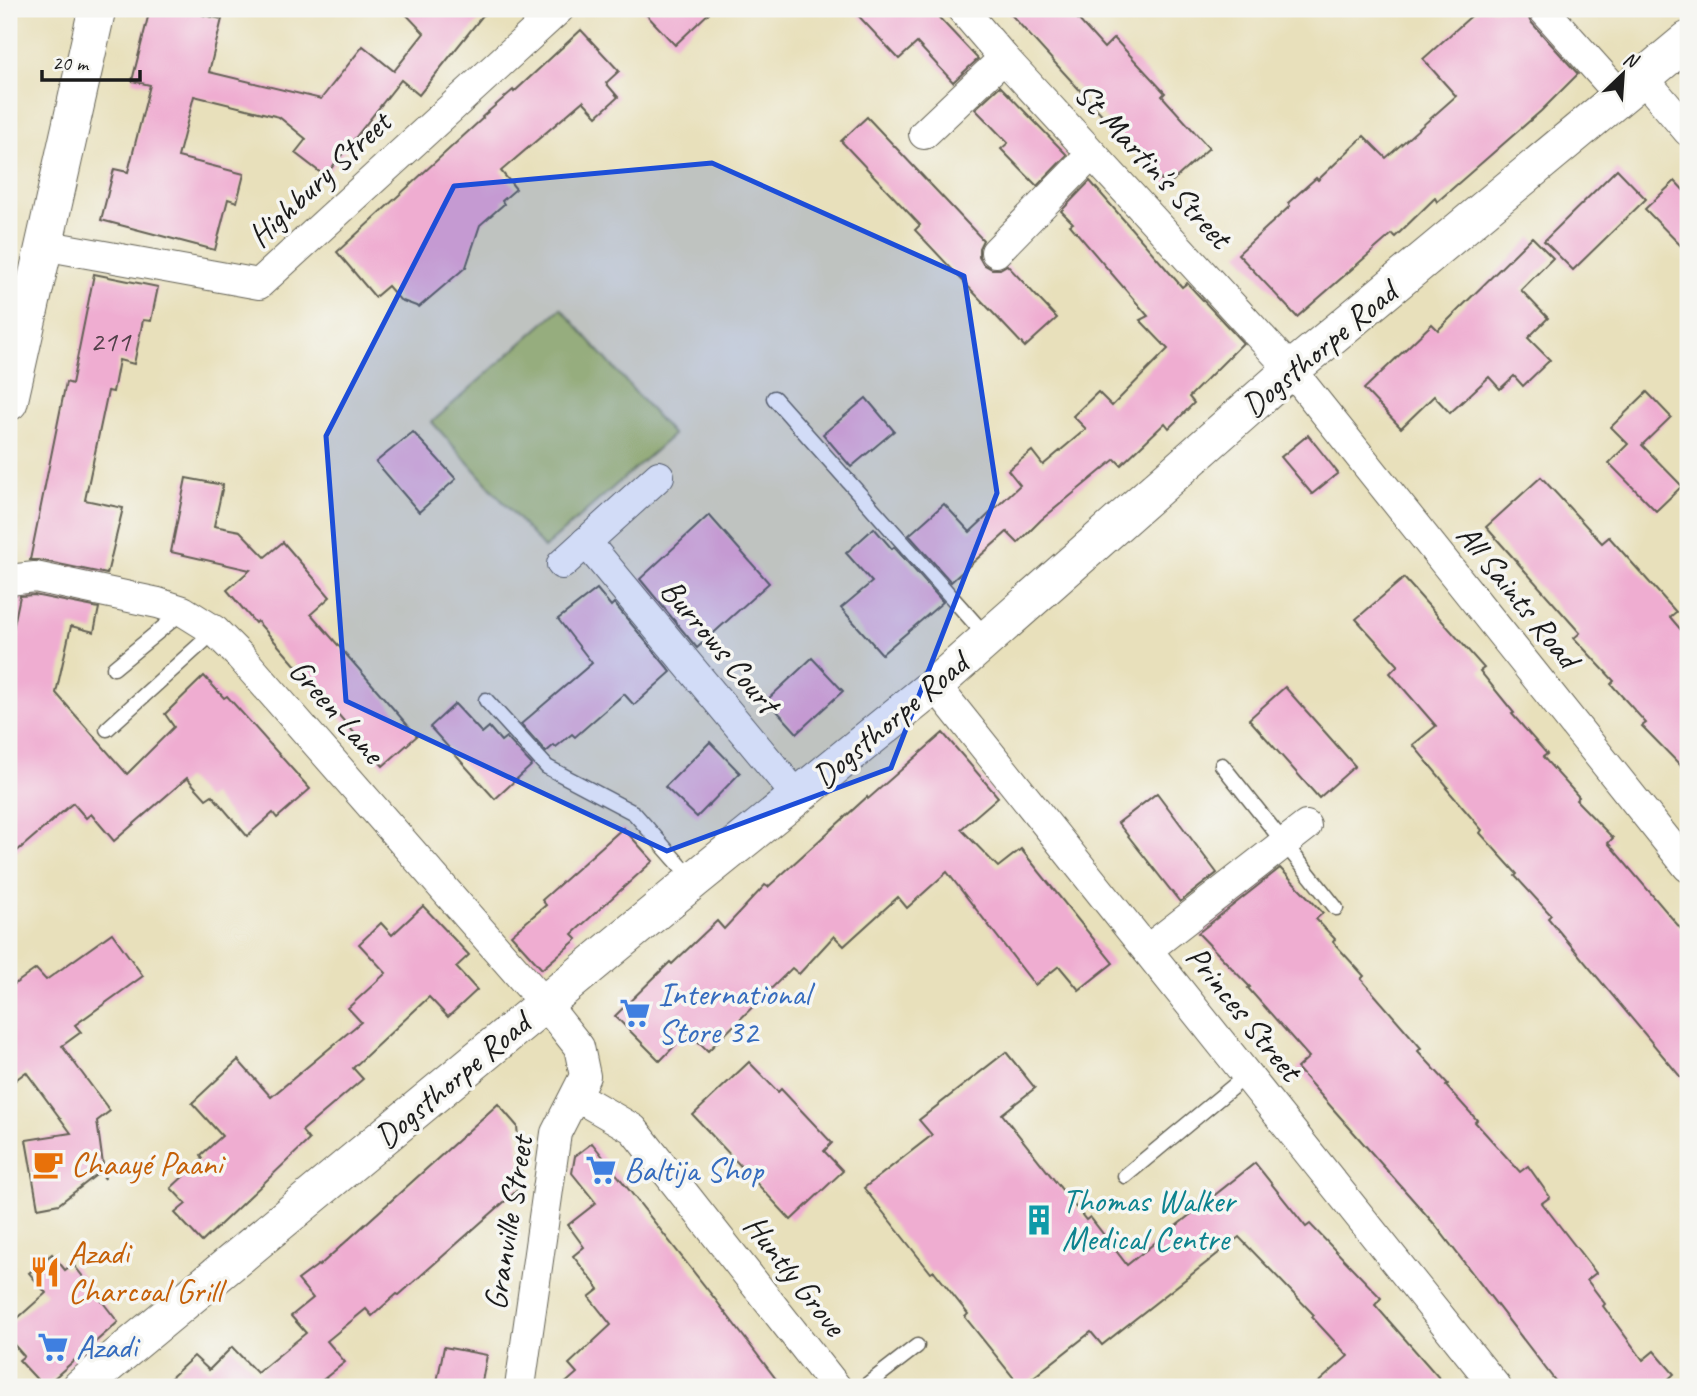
<svg xmlns="http://www.w3.org/2000/svg" width="1697" height="1396" viewBox="0 0 1697 1396" font-family="Caveat,sans-serif">
  <style>
    .green { fill: #b5c568; stroke: #687042; stroke-width: 2 }
    .building { fill: #efadd1 }
    .lines { fill: none; stroke-linecap: round; stroke-linejoin: round }
    .service-casing { stroke: #636154; stroke-width: 17 }
    .minor-casing { stroke: #636154; stroke-width: 32 }
    .tertiary-casing { stroke: #636154; stroke-width: 39 }
    .service { stroke: #fff; stroke-width: 14 }
    .minor { stroke: #fff; stroke-width: 30 }
    .tertiary { stroke: #fff; stroke-width: 37 }
    .marked { fill: #1d4ed8; fill-opacity: 0.2; stroke: #1d4ed8; stroke-width: 5; stroke-linejoin: round }
    .labels { text-anchor: middle; dominant-baseline: central; stroke-width: 7; stroke-linejoin: round; paint-order: stroke }
    .number-label { font-size: 30px; fill: #514049 }
    .street-label { font-size: 33px; fill: #1c1c1c; stroke: #f6f6f2 }
    .shop-label { font-size: 33px; fill: #366cbe; stroke: #f6f6f2; text-anchor: start }
    .food-label { font-size: 33px; fill: #c56008; stroke: #f6f6f2; text-anchor: start }
    .culture-label { font-size: 33px; fill: #0d838f; stroke: #f6f6f2; text-anchor: start }
  </style>
  <rect width="100%" height="100%" fill="#f6f6f2"/>
  <filter id="ink" filterUnits="userSpaceOnUse"><feTurbulence type="fractalNoise" baseFrequency=".0143" numOctaves="2"/><feDisplacementMap in="SourceGraphic" scale="14" xChannelSelector="R" yChannelSelector="G"/><feConvolveMatrix kernelMatrix="1 2 1 2 8 2 1 2 1" color-interpolation-filters="sRGB"/></filter>
  <filter id="wash" filterUnits="userSpaceOnUse"><feTurbulence type="fractalNoise" baseFrequency=".00686" numOctaves="4" result="noise"/><feDisplacementMap in="SourceGraphic" scale="28" xChannelSelector="R" yChannelSelector="G"/><feGaussianBlur stdDeviation="1.57" result="paint"/><feColorMatrix in="noise" values="0 0 0 0 0 0 0 0 0 0 0 0 0 0 0 0 0 1.4 0 .05"/><feComposite in="paint" operator="in"/></filter>
  <g filter="url(#wash)">
    <rect width="100%" height="100%" fill="#e8e0bb"/>
    <!-- green -->
    <polygon class="green" points="561,308 673,435 544,548 432,422"/>
    <g id="blocks">
      <!-- building -->
      <g class="building">
        <polygon points="150,9 205,9 203,15 222,19 209,72 321,99 363,46 394,71 424,33 401,9 488,9 419,95 401,80 325,176 295,153 306,139 279,117 194,96 178,157 244,174 237,202 228,199 215,250 101,220 114,169 128,172 150,85 132,81"/>
        <polygon points="641,9 713,9 675,45"/>
        <polygon points="852,9 931,9 978,59 953,82 917,43 899,59"/>
        <polygon points="1006,9 1069,9 1104,48 1114,38 1165,93 1162,96 1209,148 1167,186"/>
        <polygon points="1479,9 1526,9 1530,21 1578,74 1541,111 1437,202 1435,198 1395,237 1392,234 1297,317 1238,254 1290,206 1288,203 1316,178 1318,180 1364,136 1386,158 1456,96 1423,59"/>
        <polygon points="581,30 619,71 606,83 618,97 597,116 583,101 501,171 516,189 502,201 504,204 480,225 466,267 419,307 400,300 388,286 375,297 337,252 483,118 482,117 513,90 514,92"/>
        <polygon points="1000,86 1067,155 1037,186 1001,149 1008,143 975,109"/>
        <polygon points="867,117 983,240 979,248 979,257 983,264 992,269 1000,269 1007,265 1057,318 1025,347 915,230 920,225 841,141"/>
        <polygon points="1617,169 1646,199 1573,270 1544,241"/>
        <polygon points="1090,181 1182,287 1187,283 1243,343 1189,397 1194,403 1169,428 1165,423 1121,465 1115,459 1041,520 1018,543 1007,532 951,582 909,535 944,504 970,532 1020,485 1008,470 1032,451 1043,465 1086,429 1073,416 1098,392 1112,406 1168,349 1140,320 1148,316 1070,225 1073,223 1061,211"/>
        <polygon points="1675,181 1688,195 1688,253 1645,209"/>
        <polygon points="1532,237 1553,258 1521,290 1548,318 1528,338 1550,360 1523,386 1514,376 1500,389 1489,377 1450,413 1434,396 1401,428 1364,389 1432,324 1438,330"/>
        <polygon points="94,274 158,287 151,321 143,320 134,364 119,360 113,392 108,391 85,500 123,508 107,574 39,560 30,560 66,382 72,384"/>
        <polygon points="1647,392 1671,417 1642,445 1682,486 1656,511 1609,463 1628,444 1611,427"/>
        <polygon points="866,398 894,431 851,467 823,434"/>
        <polygon points="413,432 456,479 419,512 376,462"/>
        <polygon points="1308,435 1338,473 1312,494 1281,457"/>
        <polygon points="1541,477 1602,543 1609,537 1676,612 1670,617 1688,638 1688,773 1642,726 1646,723 1611,684 1614,681 1574,638 1580,633 1486,527"/>
        <polygon points="186,478 223,485 214,526 240,531 265,557 283,542 330,597 311,614 417,736 383,766 257,621 255,623 227,590 250,570 171,552"/>
        <polygon points="709,515 769,583 697,648 640,579"/>
        <polygon points="874,528 892,549 894,547 943,602 882,654 841,608 872,582 846,553"/>
        <polygon points="1404,578 1484,668 1480,671 1514,713 1512,714 1547,754 1543,757 1579,797 1576,800 1613,838 1608,843 1688,937 1688,1086 1548,918 1551,915 1515,876 1517,874 1480,833 1482,830 1446,788 1448,787 1413,745 1436,726 1390,673 1398,665 1356,619"/>
        <polygon points="597,589 611,606 614,603 671,672 634,705 624,694 575,737 572,734 556,747 554,745 546,752 521,724 592,663 558,619"/>
        <polygon points="34,595 99,608 94,632 71,626 56,693 127,774 174,727 165,714 204,676 224,698 227,696 310,789 277,818 273,813 247,836 212,795 206,799 187,778 114,841 91,814 86,818 73,803 9,858 9,648 20,596"/>
        <polygon points="812,658 843,691 797,733 767,700"/>
        <polygon points="1285,687 1355,766 1319,798 1249,719"/>
        <polygon points="455,704 482,733 489,727 501,741 506,737 532,765 495,799 430,727"/>
        <polygon points="943,733 998,797 961,829 998,867 1021,849 1113,963 1079,990 1059,966 1035,985 947,872 907,908 898,897 844,946 834,936 799,974 792,968 708,1051 688,1032 660,1061 615,1016 670,962 672,964 717,921 724,929 765,885 768,887 867,797 868,799"/>
        <polygon points="710,742 740,773 697,817 665,787"/>
        <polygon points="1157,793 1217,873 1180,902 1118,823"/>
        <polygon points="623,828 653,861 572,934 577,939 542,969 511,935 546,905 542,900"/>
        <polygon points="1280,868 1323,913 1316,919 1335,939 1333,942 1364,976 1361,979 1421,1048 1418,1051 1448,1084 1446,1086 1477,1120 1475,1122 1520,1172 1528,1166 1550,1197 1542,1203 1596,1273 1587,1280 1605,1304 1603,1306 1643,1360 1654,1351 1674,1374 1662,1385 1663,1387 1560,1387 1436,1226 1297,1068 1309,1057 1248,988 1250,987 1198,933"/>
        <polygon points="423,906 469,955 456,967 477,990 448,1017 429,997 353,1068 363,1079 302,1131 309,1140 202,1242 175,1213 186,1204 171,1188 203,1158 201,1155 222,1136 192,1103 238,1060 271,1097 361,1022 348,1008 386,973 359,944 381,923 392,935"/>
        <polygon points="112,933 143,976 75,1025 81,1032 62,1046 110,1111 97,1121 105,1179 100,1172 59,1204 38,1208 26,1140 71,1133 26,1072 9,1085 9,988 36,969 46,980"/>
        <polygon points="1006,1052 1035,1088 1002,1114 1086,1220 1090,1217 1127,1265 1255,1163 1306,1227 1310,1224 1381,1298 1375,1305 1447,1387 1313,1387 1348,1356 1312,1317 1314,1315 1239,1237 1102,1345 1091,1332 1021,1387 965,1317 968,1314 934,1271 931,1273 864,1188 932,1135 919,1120"/>
        <polygon points="749,1062 778,1092 781,1089 832,1143 824,1151 843,1171 791,1220 693,1115"/>
        <polygon points="498,1104 517,1126 522,1186 399,1295 397,1294 372,1316 366,1309 327,1341 345,1362 314,1387 161,1387 194,1356 209,1370 232,1347 257,1373 306,1333 291,1316 313,1298 298,1280 318,1265 319,1266"/>
        <polygon points="592,1143 715,1299 782,1387 561,1387 577,1373 569,1364 611,1325 589,1297 599,1289 573,1256 584,1247 568,1225 596,1203 572,1173 575,1156"/>
        <polygon points="52,1254 65,1270 73,1264 118,1322 44,1387 19,1360 24,1356 9,1339 9,1326 46,1293 29,1273"/>
        <polygon points="444,1347 487,1355 481,1387 436,1387"/>
      </g>
    </g>
  </g>
  <g filter="url(#ink)">
    <use href="#blocks" fill-opacity="0" stroke="#636154" stroke-width="2"/>
    <g class="lines">
      <!-- service casing -->
      <g class="service-casing">
        <g id="service">
          <polyline points="774,398 987,637"/>
          <polyline points="114,668 182,612"/>
          <polyline points="486,700 547,767 634,813 693,880"/>
          <polyline points="107,729 215,631"/>
          <polyline points="1222,765 1336,908"/>
          <polyline points="1125,1176 1247,1075"/>
          <polyline points="864,1387 917,1346"/>
        </g>
      </g>
      <!-- minor casing -->
      <g class="minor-casing">
        <g id="minor">
          <polyline points="962,9 1004,58 1291,370 1688,867"/>
          <polyline points="1543,9 1621,96"/>
          <polyline points="1643,78 1688,131"/>
          <polyline points="924,134 1004,58"/>
          <polyline points="43,245 259,284 559,9"/>
          <polyline points="996,252 1092,154"/>
          <polyline points="586,542 798,797"/>
          <polyline points="562,564 659,476"/>
          <polyline points="9,580 35,577 158,603 183,611 215,631 240,656 545,1004 579,1047 585,1076 556,1133 520,1387"/>
          <polyline points="935,685 1496,1387"/>
          <polyline points="1147,950 1306,826"/>
          <polyline points="576,1096 633,1129 836,1387"/>
        </g>
      </g>
      <!-- tertiary casing -->
      <g class="tertiary-casing">
        <g id="tertiary">
          <polyline points="9,402 97,9"/>
          <polyline points="81,1387 694,880 935,685 1291,370 1688,40"/>
        </g>
      </g>
      <!-- service -->
      <use href="#service" class="service"/>
      <!-- minor -->
      <use href="#minor" class="minor"/>
      <!-- tertiary -->
      <use href="#tertiary" class="tertiary"/>
    </g>
  </g>
  <!-- marked area -->
  <path class="marked" d="M 712,163 L 964,276 L 997,493 L 891,768 L 667,851 L 346,701 L 326,436 L 454,186 Z"/>
  <!-- icons -->
  <defs>
    <g id="supermarket-bare" transform="scale(2.415)"><path d="M-6-5.5h2.5l.6 2H6L4.5 2H-2.5L-4.4-4H-6ZM-1.5 3.2a1.3 1.3 0 1 0 .1 0ZM3 3.2a1.3 1.3 0 1 0 .1 0Z" fill="#3f7fe0" stroke="#f6f6f2" stroke-width="2.5" paint-order="stroke"/></g>
    <g id="cafe-bare" transform="scale(2.415)"><path d="M-5.5-4.5H6V0H3Q3 3.5 0 3.5H-2.5Q-5.5 3.5-5.5 0ZM3-3.2v2h1.7v-2ZM-6 4.5H4V6H-6Z" fill="#e8710a" stroke="#f6f6f2" stroke-width="2.5" paint-order="stroke"/></g>
    <g id="building-bare" transform="scale(2.415)"><path d="M-4-6H4V6H1V3H-1V6H-4ZM-2.5-4.3h1.7v1.8h-1.7ZM.8-4.3h1.7v1.8H.8ZM-2.5-1h1.7V.8h-1.7ZM.8-1h1.7V.8H.8Z" fill="#0f9aa8" stroke="#f6f6f2" stroke-width="2.5" paint-order="stroke"/></g>
    <g id="restaurant-bare" transform="scale(2.415)"><path d="M-5-6h1v4h1v-4h1v4h1v-4h1v5L-1.5 .5V6h-2V.5L-5-1ZM5-6V6H3V1.5H1.5Q1.5-4 5-6Z" fill="#e8710a" stroke="#f6f6f2" stroke-width="2.5" paint-order="stroke"/></g>
  </defs>
  <g fill-rule="evenodd">
    <use href="#supermarket-bare" x="635" y="1013"/>
    <use href="#cafe-bare" x="48" y="1164"/>
    <use href="#supermarket-bare" x="601" y="1170"/>
    <use href="#building-bare" x="1039" y="1220"/>
    <use href="#restaurant-bare" x="45" y="1272"/>
    <use href="#supermarket-bare" x="53" y="1347"/>
  </g>
  <g class="labels">
    <!-- number labels -->
    <g class="number-label">
      <text x="110" y="341">211</text>
    </g>
    <!-- street labels -->
    <g class="street-label">
      <text transform="translate(1153 165) rotate(47)">St Martin's Street</text>
      <text transform="translate(319 179) rotate(-43)">Highbury Street</text>
      <text transform="translate(1319 349) rotate(-40)">Dogsthorpe Road</text>
      <text transform="translate(1518 596) rotate(51)">All Saints Road</text>
      <text transform="translate(720 646) rotate(50)">Burrows Court</text>
      <text transform="translate(337 711) rotate(49)">Green Lane</text>
      <text transform="translate(890 720) rotate(-40)">Dogsthorpe Road</text>
      <text transform="translate(1244 1013) rotate(51)">Princes Street</text>
      <text transform="translate(452 1080) rotate(-40)">Dogsthorpe Road</text>
      <text transform="translate(508 1223) rotate(-81)">Granville Street</text>
      <text transform="translate(795 1275) rotate(52)">Huntly Grove</text>
    </g>
    <!-- shop labels -->
    <g class="shop-label">
      <text x="658" y="994">International<tspan x="658" dy="38">Store 32</tspan></text>
      <text x="624" y="1170">Baltija Shop</text>
      <text x="76" y="1347">Azadi</text>
    </g>
    <!-- food labels -->
    <g class="food-label">
      <text x="71" y="1164">Chaayé Paani</text>
      <text x="68" y="1253">Azadi<tspan x="68" dy="38">Charcoal Grill</tspan></text>
    </g>
    <!-- culture labels -->
    <g class="culture-label">
      <text x="1062" y="1201">Thomas Walker<tspan x="1062" dy="38">Medical Centre</tspan></text>
    </g>
  </g>
  <!-- margin -->
  <rect width="1697" height="1396" fill="none" stroke="#f6f6f2" stroke-width="35"/>
  <!-- north arrow -->
  <g transform="translate(1623 74) rotate(25)" stroke="#f6f6f2" stroke-width="5" paint-order="stroke">
  <path d="M0-5L12 26L0 18L-12 26Z" fill="#1c1c1c"/>
  <text y="-10" font-size="19" font-weight="bold" text-anchor="middle" fill="#1c1c1c">N</text>
  </g>
  <!-- scale -->
  <path d="M42 70v10h98v-10" fill="none" stroke="#1c1c1c" stroke-width="3.5"/>
  <text x="52" y="70" font-size="21" fill="#1c1c1c" stroke="#f6f6f2" stroke-width="5" paint-order="stroke">20 m</text>
</svg>
